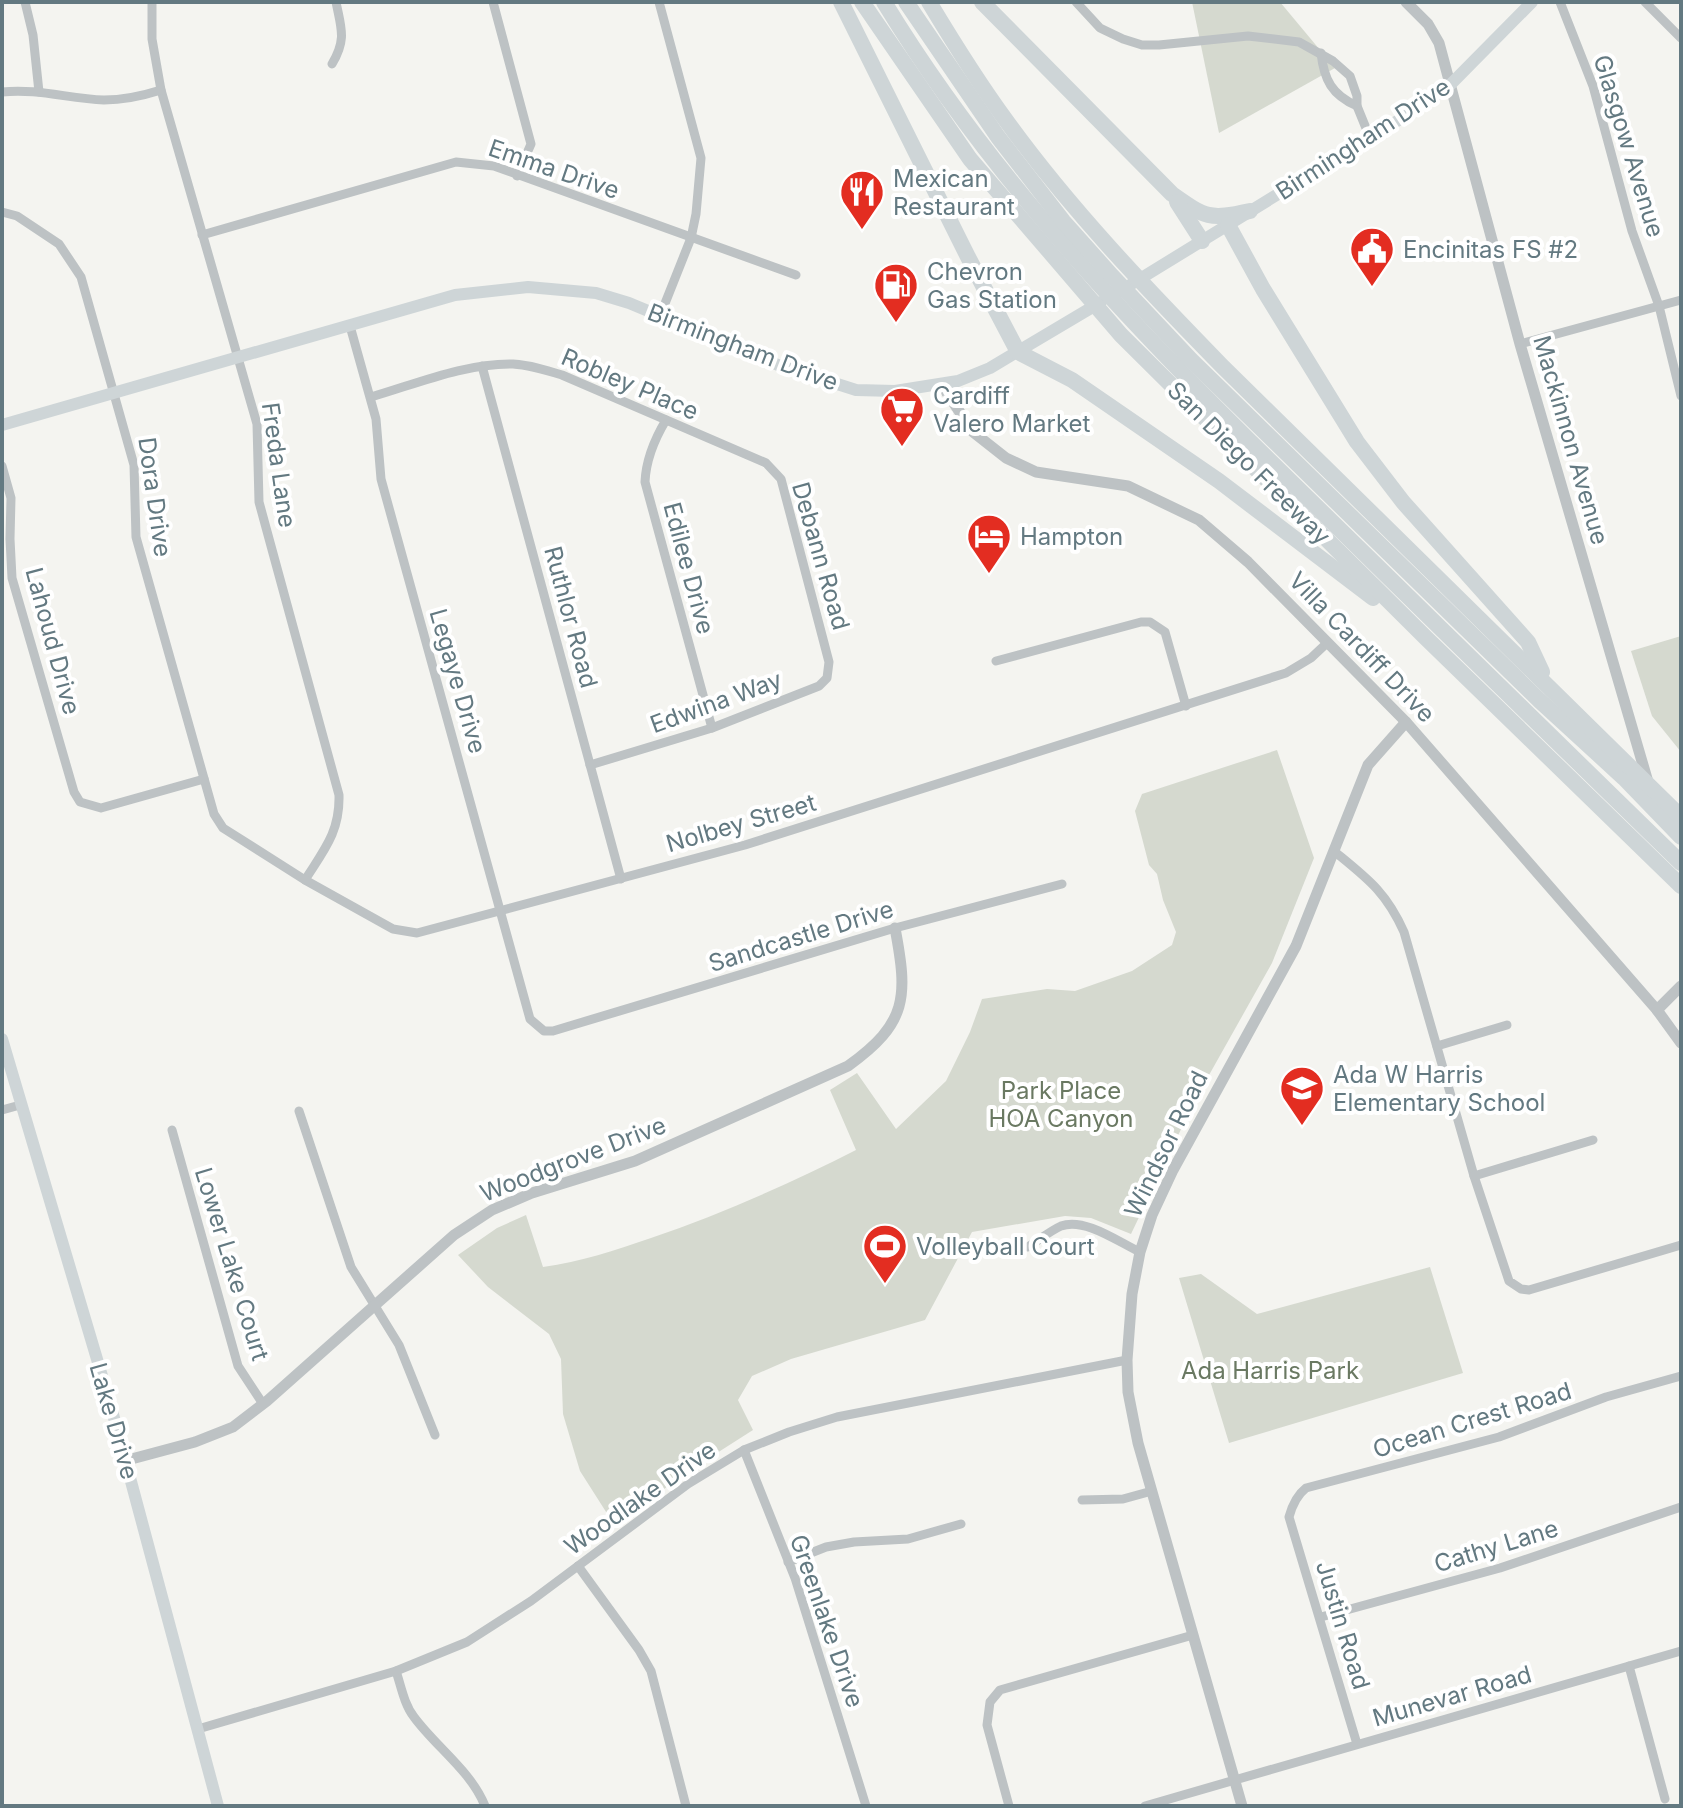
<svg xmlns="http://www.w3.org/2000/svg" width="1683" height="1808" viewBox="0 0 1683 1808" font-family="Inter,sans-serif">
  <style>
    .green { fill: #d5d9cf }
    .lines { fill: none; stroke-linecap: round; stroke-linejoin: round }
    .minor { stroke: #bdc2c4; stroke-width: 9 }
    .tertiary { stroke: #bdc2c4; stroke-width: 11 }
    .secondary { stroke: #ced5d7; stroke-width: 12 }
    .motorway { stroke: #ced5d7; stroke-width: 16 }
    .labels { text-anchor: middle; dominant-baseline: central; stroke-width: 8; stroke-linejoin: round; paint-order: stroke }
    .street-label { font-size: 24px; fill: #637981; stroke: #fff }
    .poi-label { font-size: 24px; fill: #637981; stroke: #fff; text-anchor: start }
    .park-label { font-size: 24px; fill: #6a7962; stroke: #fff }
  </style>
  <rect width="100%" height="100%" fill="#f4f4f0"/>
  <!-- green -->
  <g class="green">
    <polygon points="1192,2 1280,2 1335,68 1219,133"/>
    <polygon points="1681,636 1681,752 1652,716 1631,651"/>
    <path d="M 1277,750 L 1314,858 L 1272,963 L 1195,1100 L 1131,1234 L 1091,1218 L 1065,1216 L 972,1232 L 925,1320 L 791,1359 L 752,1376 L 738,1400 L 753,1430 L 684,1474 L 615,1526 L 580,1471 L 563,1414 L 561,1359 L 549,1334 L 488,1287 L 458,1255 L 497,1228 L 526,1215 L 543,1267 C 581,1262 615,1250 651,1238 C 721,1214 789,1184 856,1150 L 830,1090 L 857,1073 L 896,1129 L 946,1081 L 970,1032 L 982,999 L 1047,989 L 1075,991 L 1132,971 L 1172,945 L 1176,932 L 1163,900 L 1157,874 L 1149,865 L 1135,811 L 1142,794 Z"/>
    <polygon points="1430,1267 1463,1373 1229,1443 1179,1278 1201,1274 1257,1314"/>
  </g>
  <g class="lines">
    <!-- minor -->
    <g class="minor">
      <polyline points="25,2 33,35 39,92"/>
      <path d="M 152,2 L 152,39 L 161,90 L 257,424 L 259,502 L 339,795 C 340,832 324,850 305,880"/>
      <polyline points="493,2 531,144 517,176"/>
      <polyline points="659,2 701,158 696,214 691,238 660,316"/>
      <polyline points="1076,2 1100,28 1123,39 1142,45 1159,45 1248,36 1299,42 1333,61 1350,76 1357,96 1357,106 1370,138"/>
      <polyline points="1560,2 1593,86 1632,231 1659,306 1681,396"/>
      <polyline points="1645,2 1681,38"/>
      <path d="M 1321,53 C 1324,80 1332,95 1357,106"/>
      <path d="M 332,64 C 347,39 341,28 336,2"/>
      <path d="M 2,92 C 37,88 70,99 104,100 C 124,100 142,96 161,90"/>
      <polyline points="2,212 17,216 59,244 81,277 134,465 136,537 214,814 223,828 305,880 393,929 417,933 745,845 1286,673 1311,658 1327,643"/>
      <polyline points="202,235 456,162 494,166 796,275"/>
      <polyline points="350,326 376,419 381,479 530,1019 544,1031 553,1031 895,928 1062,884"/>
      <polyline points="1520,344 1681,300"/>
      <polyline points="482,366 621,879"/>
      <path d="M 371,397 C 416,384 465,363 513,364 C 530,365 546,370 562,375 L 766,463 L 781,479 L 829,662 L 827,678 L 819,686 L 712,728 L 590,765"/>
      <path d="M 666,420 C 654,440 646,459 645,482 L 712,728"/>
      <polyline points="2,466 11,498 10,539 12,578 74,792 80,802 101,808 204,779"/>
      <polyline points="996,661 1141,622 1150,622 1165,632 1186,706"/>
      <path d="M 1335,852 C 1368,879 1386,892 1404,932 L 1474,1176 L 1509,1281 L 1521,1289 L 1529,1290 L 1681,1245"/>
      <polyline points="1437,1046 1507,1025"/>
      <polyline points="2,1110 20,1105"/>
      <polyline points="299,1111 351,1267 399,1345 435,1435"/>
      <polyline points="172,1130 238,1366 263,1404"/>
      <polyline points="1474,1176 1593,1140"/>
      <path d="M 1028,1247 C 1039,1240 1050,1231 1061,1226 C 1085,1217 1120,1243 1140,1252"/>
      <polyline points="744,1450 795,1578 866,1806"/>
      <polyline points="1082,1500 1123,1499 1152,1491"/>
      <polyline points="788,1562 826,1547 854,1542 908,1539 961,1524"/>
      <polyline points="578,1566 639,1650 651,1671 686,1806"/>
      <polyline points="1321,1617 1500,1568 1681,1507"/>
      <polyline points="1629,1666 1665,1799"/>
      <path d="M 396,1671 C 401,1686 404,1704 414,1717 C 436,1747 471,1771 485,1806"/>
      <polyline points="198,1729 396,1671 467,1642 531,1601 688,1484 744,1450 789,1432 837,1417 1127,1360"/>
      <path d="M 1357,1744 L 1289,1517 C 1292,1506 1297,1495 1306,1488 L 1499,1437 L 1606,1397 L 1681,1376"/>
      <polyline points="1009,1806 987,1725 990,1702 1000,1690 1193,1635"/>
      <polyline points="1145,1806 1681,1651"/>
    </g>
    <!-- tertiary -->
    <g class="tertiary">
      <polyline points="1406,2 1428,24 1439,43 1520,344 1648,782"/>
      <polyline points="944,384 947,393 973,432 1006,458 1036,472 1128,486 1199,520 1248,562 1406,722 1657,1010 1681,1043"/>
      <polyline points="1657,1010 1681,986"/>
      <path d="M 124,1461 L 195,1442 L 233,1427 L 267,1401 L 454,1235 L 492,1210 L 532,1193 L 635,1161 L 848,1066 C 908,1023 908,997 895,928"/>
      <polyline points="1242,1806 1138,1443 1128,1392 1127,1360 1132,1294 1140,1252 1152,1215 1173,1170 1296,946 1368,765 1406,722"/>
    </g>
    <!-- secondary -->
    <g class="secondary">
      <polyline points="1117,293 1420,107 1451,84 1532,2"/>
      <polyline points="2,425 455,295 528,287 596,293 629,303 778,365 856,390 895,391 958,381 990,368 1101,302"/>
      <polyline points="2,1039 110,1403 218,1806"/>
    </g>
    <!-- motorway -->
    <g class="motorway">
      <polyline points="841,2 968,257 1018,352 1072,380 1219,481 1373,598"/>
      <polyline points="862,2 970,159 1121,335 1426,638 1681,886"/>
      <path d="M 884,2 C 1002,196 1161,355 1323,513 C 1442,630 1562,747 1681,863"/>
      <polyline points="906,2 998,137 1063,221 1112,276 1191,360 1539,700 1624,778 1681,837"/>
      <path d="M 929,2 C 953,42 978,82 1005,119 C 1069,208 1146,288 1222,366 L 1681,817"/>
      <path d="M 982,2 L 1172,194 C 1206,218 1209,220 1250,211"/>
      <polyline points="1177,202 1202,241"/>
      <polyline points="1228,225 1263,289 1357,442 1403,502 1528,642 1542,672"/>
    </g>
  </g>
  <!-- icons -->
  <defs>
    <g id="restaurant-pin" transform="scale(2.3)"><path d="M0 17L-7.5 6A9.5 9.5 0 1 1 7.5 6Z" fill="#e32d21" stroke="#fff"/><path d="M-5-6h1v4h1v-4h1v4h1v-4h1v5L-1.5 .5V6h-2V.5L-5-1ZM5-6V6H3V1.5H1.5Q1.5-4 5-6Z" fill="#fff"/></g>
    <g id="civic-pin" transform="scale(2.3)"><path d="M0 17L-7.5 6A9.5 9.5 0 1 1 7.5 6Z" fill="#e32d21" stroke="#fff"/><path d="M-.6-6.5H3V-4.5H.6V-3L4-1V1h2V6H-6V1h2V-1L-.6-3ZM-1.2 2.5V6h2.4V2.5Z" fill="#fff"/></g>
    <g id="fuel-pin" transform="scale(2.3)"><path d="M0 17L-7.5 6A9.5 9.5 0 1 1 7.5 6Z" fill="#e32d21" stroke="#fff"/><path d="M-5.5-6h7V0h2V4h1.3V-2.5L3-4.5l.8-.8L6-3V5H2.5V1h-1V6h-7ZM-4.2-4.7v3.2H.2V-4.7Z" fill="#fff"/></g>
    <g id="supermarket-pin" transform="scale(2.3)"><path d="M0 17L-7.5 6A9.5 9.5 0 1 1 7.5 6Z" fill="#e32d21" stroke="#fff"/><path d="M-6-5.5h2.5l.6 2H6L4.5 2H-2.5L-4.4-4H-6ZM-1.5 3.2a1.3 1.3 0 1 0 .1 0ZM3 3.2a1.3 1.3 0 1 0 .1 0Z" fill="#fff"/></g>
    <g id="hotel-pin" transform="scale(2.3)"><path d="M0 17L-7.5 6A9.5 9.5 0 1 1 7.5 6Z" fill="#e32d21" stroke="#fff"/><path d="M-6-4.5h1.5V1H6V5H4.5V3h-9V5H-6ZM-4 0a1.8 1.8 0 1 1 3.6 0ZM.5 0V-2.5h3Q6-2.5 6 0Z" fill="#fff"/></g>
    <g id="school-pin" transform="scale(2.3)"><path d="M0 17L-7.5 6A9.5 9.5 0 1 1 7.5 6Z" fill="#e32d21" stroke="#fff"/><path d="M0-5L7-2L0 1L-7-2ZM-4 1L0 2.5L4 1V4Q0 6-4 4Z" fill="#fff"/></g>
    <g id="stadium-pin" transform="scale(2.3)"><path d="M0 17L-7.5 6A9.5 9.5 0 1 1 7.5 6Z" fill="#e32d21" stroke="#fff"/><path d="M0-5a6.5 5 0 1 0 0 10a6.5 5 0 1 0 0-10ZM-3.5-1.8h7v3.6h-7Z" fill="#fff"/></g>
  </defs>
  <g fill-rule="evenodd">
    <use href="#restaurant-pin" x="862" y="192"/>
    <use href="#civic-pin" x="1372" y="249"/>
    <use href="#fuel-pin" x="896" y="285"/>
    <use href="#supermarket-pin" x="902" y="409"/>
    <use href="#hotel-pin" x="989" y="536"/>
    <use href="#school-pin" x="1302" y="1088"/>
    <use href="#stadium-pin" x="885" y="1246"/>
  </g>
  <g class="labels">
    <!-- street labels -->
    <g class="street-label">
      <text transform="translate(1363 139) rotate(-33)">Birmingham Drive</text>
      <text transform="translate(1629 146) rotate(73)">Glasgow Avenue</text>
      <text transform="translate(554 169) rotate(19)">Emma Drive</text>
      <text transform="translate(743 347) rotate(21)">Birmingham Drive</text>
      <text transform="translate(630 384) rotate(23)">Robley Place</text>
      <text transform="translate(1571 440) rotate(74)">Mackinnon Avenue</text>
      <text transform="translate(1249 463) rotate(45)">San Diego Freeway</text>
      <text transform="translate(279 465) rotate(82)">Freda Lane</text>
      <text transform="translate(155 497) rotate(82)">Dora Drive</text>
      <text transform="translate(821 556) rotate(74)">Debann Road</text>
      <text transform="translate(689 568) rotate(75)">Edilee Drive</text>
      <text transform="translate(571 617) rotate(75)">Ruthlor Road</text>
      <text transform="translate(53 641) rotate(75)">Lahoud Drive</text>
      <text transform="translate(1362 647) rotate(46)">Villa Cardiff Drive</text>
      <text transform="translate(458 681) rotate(74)">Legaye Drive</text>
      <text transform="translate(716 702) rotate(-20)">Edwina Way</text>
      <text transform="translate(741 823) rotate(-16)">Nolbey Street</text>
      <text transform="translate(801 936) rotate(-17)">Sandcastle Drive</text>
      <text transform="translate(1166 1144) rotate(-64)">Windsor Road</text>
      <text transform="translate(573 1159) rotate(-21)">Woodgrove Drive</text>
      <text transform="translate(232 1264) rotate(73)">Lower Lake Court</text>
      <text transform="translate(1472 1420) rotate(-17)">Ocean Crest Road</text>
      <text transform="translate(114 1421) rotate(74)">Lake Drive</text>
      <text transform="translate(640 1498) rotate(-35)">Woodlake Drive</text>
      <text transform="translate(1496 1546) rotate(-17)">Cathy Lane</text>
      <text transform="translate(827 1621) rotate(71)">Greenlake Drive</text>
      <text transform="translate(1343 1625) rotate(73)">Justin Road</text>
      <text transform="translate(1452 1696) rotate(-16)">Munevar Road</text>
    </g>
    <!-- poi labels -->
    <g class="poi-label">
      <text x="893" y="178">Mexican<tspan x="893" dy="28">Restaurant</tspan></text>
      <text x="1403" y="249">Encinitas FS #2</text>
      <text x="927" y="271">Chevron<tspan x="927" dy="28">Gas Station</tspan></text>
      <text x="933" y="395">Cardiff<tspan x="933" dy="28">Valero Market</tspan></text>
      <text x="1020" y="536">Hampton</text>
      <text x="1333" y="1074">Ada W Harris<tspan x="1333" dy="28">Elementary School</tspan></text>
      <text x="916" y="1246">Volleyball Court</text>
    </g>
    <!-- park labels -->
    <g class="park-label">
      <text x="1061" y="1090">Park Place<tspan x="1061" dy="28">HOA Canyon</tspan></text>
      <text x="1270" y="1370">Ada Harris Park</text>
    </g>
  </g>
  <!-- border -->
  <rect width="1683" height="1808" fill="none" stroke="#637981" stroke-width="8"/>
</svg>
